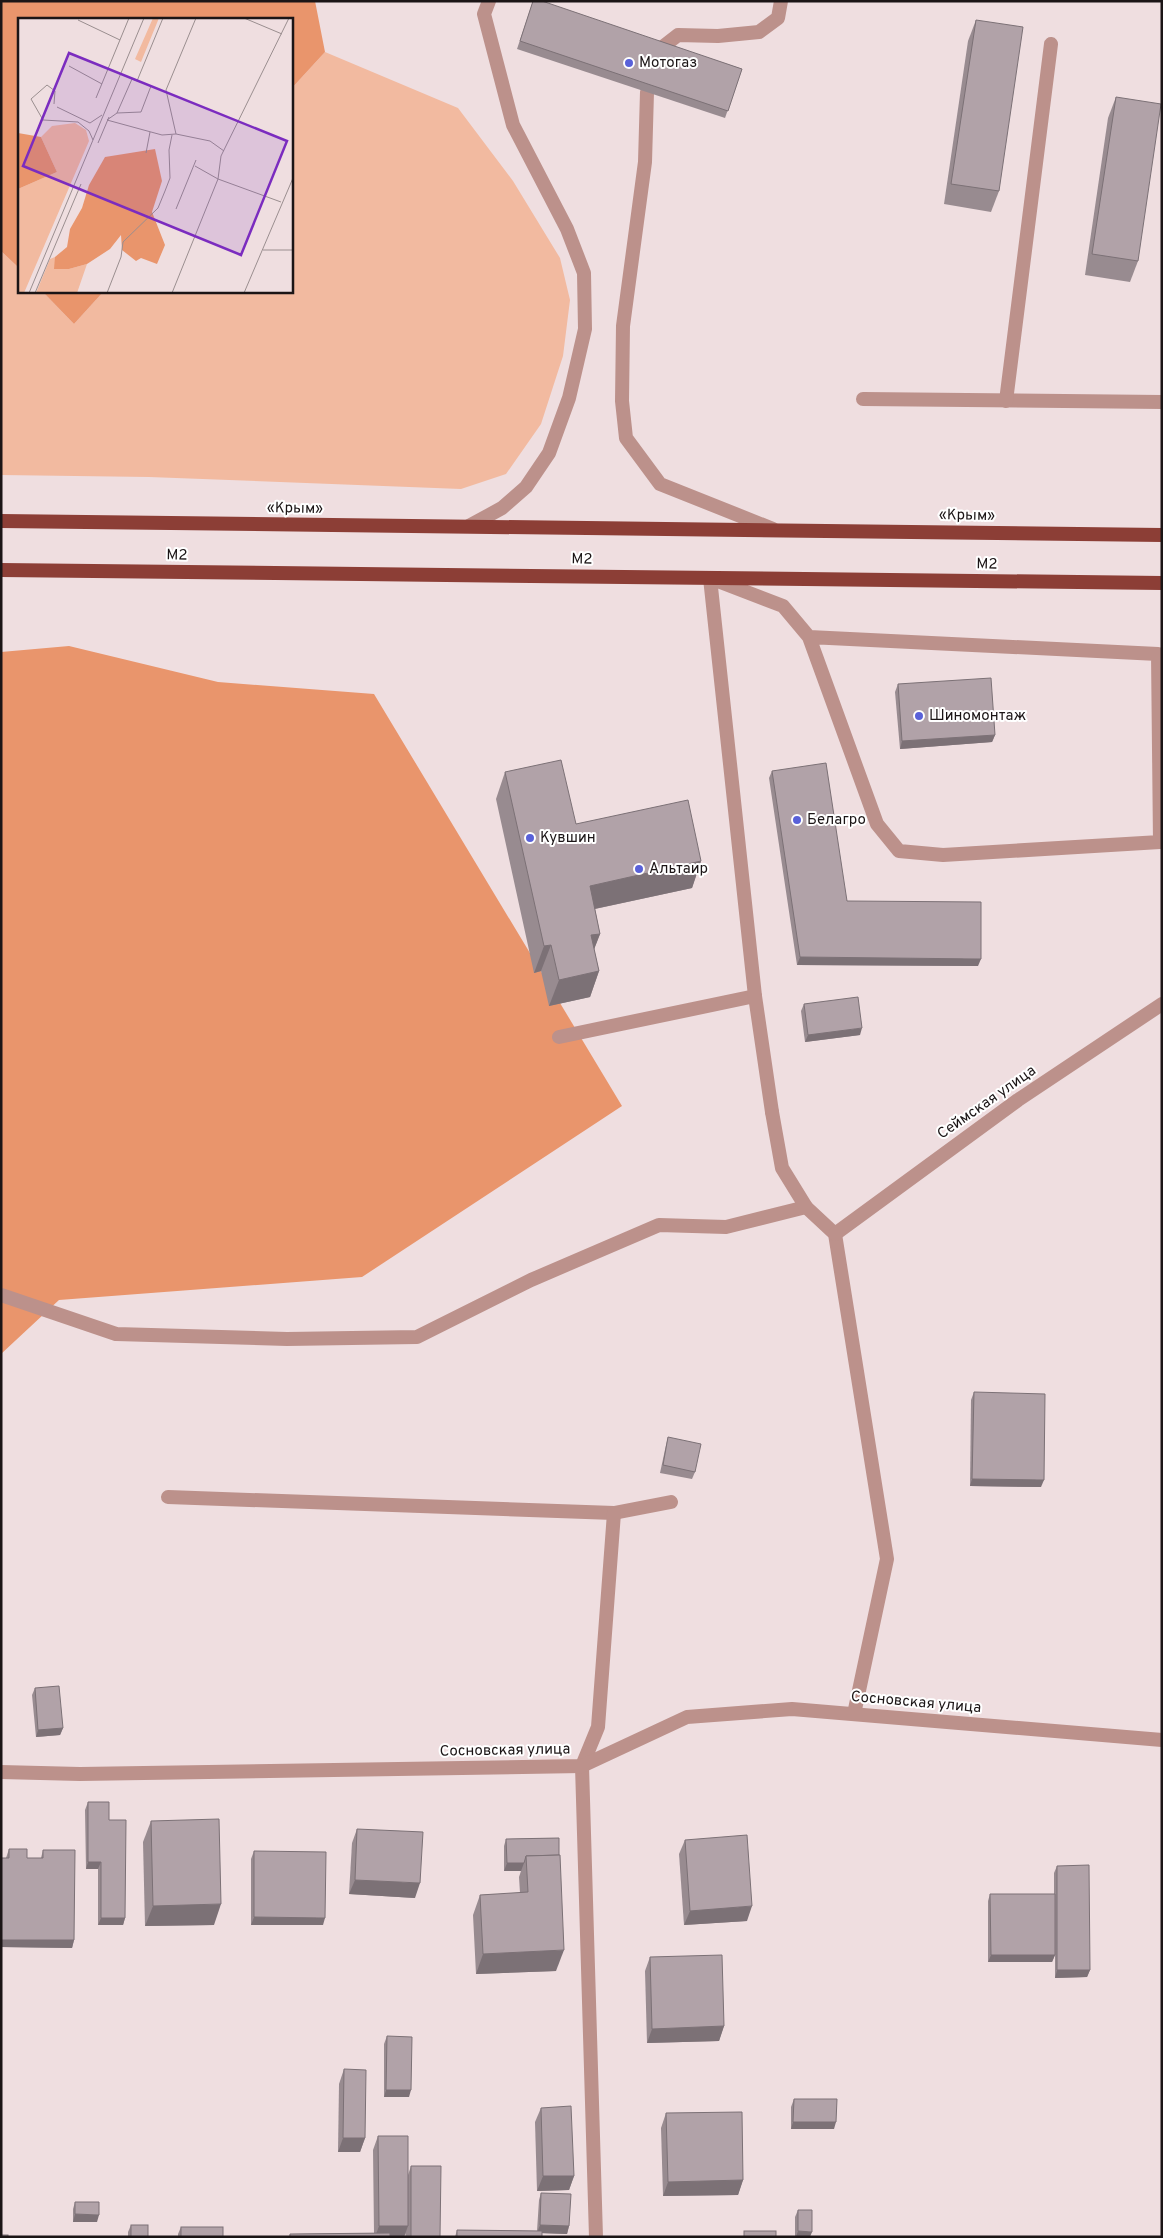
<svg xmlns="http://www.w3.org/2000/svg" width="1163" height="2238" viewBox="0 0 1163 2238" font-family="Overpass,sans-serif">
  <style>
    .green { fill: #f2baa0 }
    .forest { fill: #e9956c }
    .lines { fill: none; stroke-linecap: round; stroke-linejoin: round }
    .service { stroke: #bc918b; stroke-width: 14 }
    .minor { stroke: #bc918b; stroke-width: 14 }
    .trunk { stroke: #8c3e36; stroke-width: 14 }
    .wall { fill: #988b90 }
    .shaded-wall { fill: #7c7176 }
    .building { fill: #b1a2a8; stroke: #7c7176 }
    .poi-dot { fill: #5961d9; stroke: #fff; stroke-width: 2 }
    .labels { text-anchor: middle; dominant-baseline: central; stroke-width: 4; stroke-linejoin: round; paint-order: stroke }
    .poi-label { font-size: 15px; fill: #1b1516; stroke: #fff; text-anchor: start }
    .street-label { font-size: 15px; fill: #1b1516; stroke: #fff }
    .inset-road { fill: none; stroke: #9a8e8f; stroke-width: 1 }
    .view { fill: #7b2cbf; fill-opacity: 0.15; stroke: #7b2cbf; stroke-width: 2.5 }
    .inset-edge { fill: none; stroke: #1b1516; stroke-width: 2.5 }
  </style>
  <rect width="100%" height="100%" fill="#efdee0"/>
  <!-- green -->
  <polygon class="green" points="325,52 458,108 513,181 560,258 570,300 563,356 541,424 506,474 461,489 149,477 1,475 1,251 19,268 19,291 42,291 74,324 104,291 291,291 291,89"/>
  <!-- forest -->
  <g class="forest">
    <polygon points="1,1 315,1 325,52 291,89 291,19 19,19 19,268 1,251"/>
    <polygon points="42,291 104,291 74,324"/>
    <polygon points="69,646 218,682 374,694 622,1106 362,1277 59,1300 1,1354 1,652"/>
  </g>
  <g class="lines">
    <!-- service -->
    <g class="service">
      <polyline points="660,49 678,35 718,36 759,32 778,18 781,1"/>
      <polyline points="647,92 645,162 623,326 622,401 626,438 660,484 773,529"/>
      <polyline points="863,399 1162,402"/>
      <polyline points="1006,401 1051,44"/>
      <polyline points="469,526 502,508 526,487 549,453 569,398 585,329 584,273 567,229 513,125 484,14 489,1"/>
      <polyline points="559,1037 755,996"/>
      <polyline points="772,1112 755,996 710,578 783,606 809,637 877,824 899,851 943,855 1160,842 1158,654 809,637"/>
      <polyline points="1,1295 116,1334 287,1339 417,1337 531,1280 659,1225 726,1227 806,1207"/>
      <polyline points="168,1497 614,1513 671,1502"/>
      <polyline points="582,1766 598,1727 614,1513"/>
    </g>
    <!-- minor -->
    <g class="minor">
      <polyline points="772,1112 782,1168 806,1207 835,1234 887,1559 854,1714"/>
      <polyline points="835,1234 1018,1100 1162,1004"/>
      <polyline points="582,1766 596,2237"/>
      <polyline points="1,1772 80,1774 582,1766 687,1717 792,1709 1162,1740"/>
    </g>
    <!-- trunk -->
    <g class="trunk">
      <polyline points="1,521 1162,535"/>
      <polyline points="1,570 1162,583"/>
    </g>
  </g>
  <!-- wall -->
  <g class="wall">
    <polygon points="533,1 742,69 725,118 517,49"/>
    <polygon points="976,20 999,191 991,212 944,204 968,41"/>
    <polygon points="1116,97 1138,261 1130,282 1085,275 1108,118"/>
    <polygon points="898,684 995,735 992,742 900,749 895,692"/>
    <polygon points="772,771 847,901 978,966 797,965 769,778"/>
    <polygon points="505,772 576,824 701,861 692,888 595,909 600,934 594,949 599,971 590,997 549,1006 541,971 534,973 496,799"/>
    <polygon points="804,1004 860,1035 805,1042 801,1011"/>
    <polygon points="974,1392 1041,1487 970,1486 971,1400"/>
    <polygon points="668,1437 695,1472 692,1479 660,1473 666,1445"/>
    <polygon points="35,1688 63,1728 60,1735 36,1737 32,1695"/>
    <polygon points="88,1802 109,1820 125,1918 123,1925 98,1925 98,1869 86,1869 85,1810"/>
    <polygon points="151,1821 214,1925 145,1926 143,1842"/>
    <polygon points="357,1829 415,1898 349,1894 352,1843"/>
    <polygon points="559,1838 556,1971 476,1974 473,1915 480,1895 520,1893 519,1877 521,1871 504,1871 504,1846 506,1839"/>
    <polygon points="685,1840 747,1921 684,1925 679,1854"/>
    <polygon points="9,1849 27,1858 41,1858 43,1850 74,1940 72,1948 1,1947 1,1858 6,1858"/>
    <polygon points="254,1851 323,1925 251,1925 251,1859"/>
    <polygon points="1057,1866 1090,1970 1087,1977 1055,1978 1055,1955 1052,1962 988,1962 988,1901 990,1894 1054,1894 1054,1873"/>
    <polygon points="650,1957 724,2026 719,2041 647,2043 645,1971"/>
    <polygon points="387,2036 409,2097 384,2097 384,2044"/>
    <polygon points="344,2069 365,2138 360,2152 338,2152 339,2084"/>
    <polygon points="794,2099 834,2129 791,2129 791,2107"/>
    <polygon points="541,2108 574,2176 569,2190 537,2191 535,2122"/>
    <polygon points="666,2113 743,2180 738,2195 663,2196 661,2128"/>
    <polygon points="378,2136 408,2175 411,2166 440,2237 405,2237 406,2233 404,2237 289,2237 290,2234 374,2233 373,2150"/>
    <polygon points="541,2193 569,2226 567,2234 542,2233 542,2237 455,2237 457,2230 537,2231 539,2200"/>
    <polygon points="75,2202 97,2222 73,2222 73,2209"/>
    <polygon points="798,2210 810,2237 795,2237 795,2217"/>
    <polygon points="131,2225 148,2237 128,2237 128,2232"/>
    <polygon points="181,2227 223,2237 178,2237 178,2234"/>
  </g>
  <!-- shaded-wall -->
  <g class="shaded-wall">
    <polygon points="995,735 992,742 900,749 902,741"/>
    <polygon points="701,861 692,888 580,912 590,886"/>
    <polygon points="600,934 590,960 591,935"/>
    <polygon points="551,945 541,971 534,973 544,946"/>
    <polygon points="800,957 981,959 978,966 797,965"/>
    <polygon points="599,971 590,997 549,1006 559,980"/>
    <polygon points="862,1028 860,1035 805,1042 808,1035"/>
    <polygon points="972,1479 1044,1480 1041,1487 970,1486"/>
    <polygon points="63,1728 60,1735 36,1737 38,1730"/>
    <polygon points="88,1862 101,1862 98,1869 86,1869"/>
    <polygon points="507,1863 524,1863 521,1871 504,1871"/>
    <polygon points="355,1880 420,1883 415,1898 349,1894"/>
    <polygon points="221,1904 214,1925 145,1926 153,1906"/>
    <polygon points="752,1906 747,1921 684,1925 690,1911"/>
    <polygon points="254,1917 325,1918 323,1925 251,1925"/>
    <polygon points="101,1918 125,1918 123,1925 98,1925"/>
    <polygon points="1,1940 74,1940 72,1948 1,1947"/>
    <polygon points="564,1950 556,1971 476,1974 483,1954"/>
    <polygon points="991,1955 1055,1955 1052,1962 988,1962"/>
    <polygon points="1057,1970 1090,1970 1087,1977 1055,1978"/>
    <polygon points="724,2026 719,2041 647,2043 652,2029"/>
    <polygon points="386,2090 411,2090 409,2097 384,2097"/>
    <polygon points="793,2122 836,2122 834,2129 791,2129"/>
    <polygon points="343,2138 365,2138 360,2152 338,2152"/>
    <polygon points="543,2176 574,2176 569,2190 537,2191"/>
    <polygon points="743,2180 738,2195 663,2196 668,2182"/>
    <polygon points="75,2214 99,2215 97,2222 73,2222"/>
    <polygon points="540,2225 569,2226 567,2234 537,2233"/>
    <polygon points="379,2226 408,2226 404,2237 375,2237"/>
    <polygon points="798,2231 812,2232 810,2237 796,2237"/>
  </g>
  <!-- building -->
  <g class="building">
    <polygon points="533,1 542,1 742,69 728,111 520,41"/>
    <polygon points="976,20 1023,27 999,191 951,184"/>
    <polygon points="1116,97 1161,104 1138,261 1092,254"/>
    <polygon points="991,678 995,735 902,741 898,684"/>
    <polygon points="561,760 576,824 688,800 701,861 590,886 600,934 591,935 599,971 559,980 551,945 544,946 505,772"/>
    <polygon points="826,763 847,901 981,902 981,959 800,957 772,771"/>
    <polygon points="858,997 862,1028 808,1035 804,1004"/>
    <polygon points="974,1392 1045,1394 1044,1480 972,1479"/>
    <polygon points="668,1437 701,1444 695,1472 663,1465"/>
    <polygon points="59,1686 63,1728 38,1730 35,1688"/>
    <polygon points="88,1802 109,1802 109,1820 126,1820 125,1918 101,1918 101,1862 88,1862"/>
    <polygon points="219,1819 221,1904 153,1906 151,1821"/>
    <polygon points="357,1829 423,1832 420,1883 355,1880"/>
    <polygon points="747,1835 752,1906 690,1911 685,1840"/>
    <polygon points="559,1838 559,1855 526,1856 524,1863 507,1863 506,1839"/>
    <polygon points="9,1849 27,1849 27,1858 43,1858 43,1850 75,1850 74,1940 1,1940 1,1858 9,1858"/>
    <polygon points="254,1851 326,1852 325,1918 254,1917"/>
    <polygon points="560,1855 564,1950 483,1954 480,1895 528,1892 526,1856"/>
    <polygon points="1089,1865 1090,1970 1057,1970 1057,1866"/>
    <polygon points="990,1894 1055,1894 1055,1955 991,1955"/>
    <polygon points="722,1955 724,2026 652,2029 650,1957"/>
    <polygon points="387,2036 412,2037 411,2090 386,2090"/>
    <polygon points="344,2069 366,2070 365,2138 343,2138"/>
    <polygon points="794,2099 837,2099 836,2122 793,2122"/>
    <polygon points="571,2106 574,2176 543,2176 541,2108"/>
    <polygon points="742,2112 743,2180 668,2182 666,2113"/>
    <polygon points="378,2136 408,2136 408,2226 379,2226"/>
    <polygon points="411,2166 441,2166 440,2237 411,2237"/>
    <polygon points="541,2193 571,2194 569,2226 540,2225"/>
    <polygon points="75,2202 99,2202 99,2215 75,2214"/>
    <polygon points="798,2210 812,2210 812,2232 798,2231"/>
    <rect x="131" y="2225" width="17" height="12"/>
    <rect x="181" y="2227" width="42" height="10"/>
    <polygon points="457,2230 542,2231 542,2237 457,2237"/>
    <rect x="744" y="2231" width="32" height="6"/>
    <polygon points="390,2233 390,2237 290,2237 290,2234"/>
    <rect x="1" y="2235" width="7" height="2"/>
  </g>
  <!-- markers -->
  <g class="poi-dot">
    <circle cx="629" cy="63" r="5"/>
    <circle cx="919" cy="716" r="5"/>
    <circle cx="797" cy="820" r="5"/>
    <circle cx="530" cy="838" r="5"/>
    <circle cx="639" cy="869" r="5"/>
  </g>
  <g class="labels">
    <!-- poi labels -->
    <g class="poi-label">
      <text x="639" y="63">Мотогаз</text>
      <text x="929" y="716">Шиномонтаж</text>
      <text x="807" y="820">Белагро</text>
      <text x="540" y="838">Кувшин</text>
      <text x="649" y="869">Альтаир</text>
    </g>
    <!-- street labels -->
    <g class="street-label">
      <text transform="translate(295 509) rotate(1)">«Крым»</text>
      <text transform="translate(967 516) rotate(1)">«Крым»</text>
      <text transform="translate(177 556) rotate(1)">М2</text>
      <text transform="translate(582 560) rotate(1)">М2</text>
      <text transform="translate(987 565) rotate(1)">М2</text>
      <text transform="translate(987 1103) rotate(-35)">Сеймская улица</text>
      <text transform="translate(916 1703) rotate(5)">Сосновская улица</text>
      <text transform="translate(505 1751) rotate(-1)">Сосновская улица</text>
    </g>
  </g>
  <!-- overview -->
  <g transform="translate(18 18)">
    <rect width="275" height="275" fill="#efdee0"/>
    <path d="M 135,0 L 141,0 L 123,44 L 117,41 ZM 57,105 L 68,112 L 71,123 L 6,275 L 0,275 L 0,171 L 39,154 L 23,119 L 34,108 ZM 37,239 L 37,251 L 51,251 L 69,246 L 59,275 L 18,275 L 32,241 Z" fill="#f2baa0"/>
    <path d="M 0,115 L 23,119 L 39,154 L 0,171 ZM 137,131 L 144,163 L 134,194 L 147,227 L 139,246 L 123,240 L 118,243 L 104,232 L 103,217 L 92,231 L 69,246 L 51,251 L 36,251 L 37,239 L 49,229 L 52,211 L 64,190 L 71,167 L 87,139 Z" fill="#e9956c"/>
    <path class="inset-road" d="M 226,0 L 264,16M 60,2 L 102,22M 51,48 L 84,66M 119,63 L 145,0M 78,80 L 111,0M 36,86 L 37,73 L 29,67 L 13,81 L 25,102 L 60,104 L 71,113 L 75,122M 39,89 L 72,105 L 84,97M 99,95 L 114,61 L 133,68 L 123,94 L 99,95 L 89,102 L 144,117 L 158,116 L 192,123 L 206,133M 158,116 L 148,72 L 178,0M 80,125 L 91,99M 128,135 L 132,114M 177,148 L 200,161 L 263,184M 158,191 L 178,142M 245,232 L 275,232M 11,275 L 126,0M 17,275 L 63,166M 89,275 L 103,239 L 105,224 L 140,190 L 147,173 L 152,160 L 151,132 L 154,117M 154,275 L 200,161 L 203,138 L 271,0M 226,275 L 275,160"/>
    <path class="view" d="M 51,35 L 269,123 L 223,237 L 5,148 Z"/>
    <rect width="275" height="275" class="inset-edge"/>
  </g>
  <!-- border -->
  <rect width="1163" height="2238" fill="none" stroke="#1b1516" stroke-width="5"/>
</svg>
